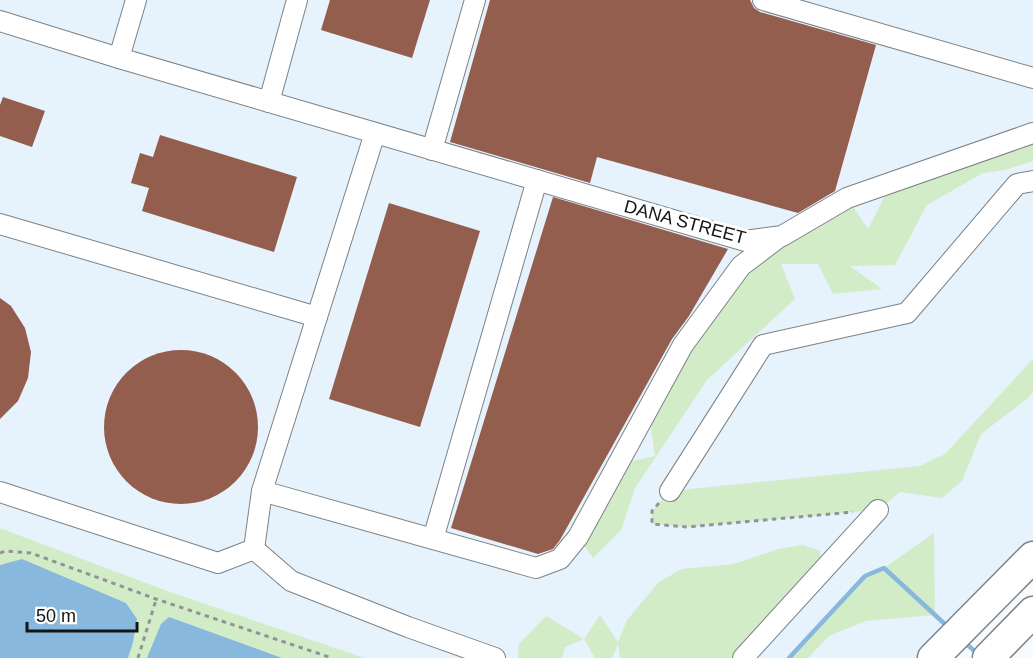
<svg xmlns="http://www.w3.org/2000/svg" width="1033" height="658" viewBox="0 0 1033 658" font-family="Helvetica,sans-serif">
  <style>
    .built { fill: #e6f2fc }
    .green { fill: #d3ecc8 }
    .water { fill: #89b8df }
    .lines { fill: none; stroke-linecap: round; stroke-linejoin: round }
    .stream { stroke: #89b8df; stroke-width: 4.5 }
    .building { fill: #935e4e }
    .minor-casing { stroke: #7d8286; stroke-width: 22 }
    .highway-casing { stroke: #7d8286; stroke-width: 33 }
    .path { stroke: #919496; stroke-width: 3; stroke-dasharray: 4.5 4.5; stroke-linecap: butt }
    .minor { stroke: #fff; stroke-width: 20 }
    .highway { stroke: #fff; stroke-width: 30 }
    .labels { text-anchor: middle; dominant-baseline: central; stroke-width: 6; stroke-linejoin: round; paint-order: stroke }
    .street-label { font-size: 18px; fill: #121415; stroke: #fff }
  </style>
  <rect width="100%" height="100%" fill="#f8fbfe"/>
  <!-- built -->
  <polygon class="built" points="0,0 1033,0 1033,557 933,658 365,658 173,593 0,528"/>
  <!-- green -->
  <g class="green">
    <polygon points="1033,133 1033,161 1005,170 983,173 927,205 895,265 850,266 882,289 833,294 818,264 781,264 795,299 707,380 635,488 621,530 593,558 578,537 618,464 655,456 648,408 741,266 847,198 868,229 892,182"/>
    <polygon points="1033,359 1033,392 1027,399 981,434 962,481 942,498 900,492 878,510 687,527 652,524 652,511 670,491 920,466 945,454"/>
    <polygon points="0,528 173,593 365,658 0,658"/>
    <polygon points="934,533 935,615 866,621 829,636 808,658 789,658 865,576 884,568"/>
    <polygon points="803,545 820,551 822,572 743,658 620,658 618,644 612,658 595,658 584,639 565,647 562,658 518,658 519,644 546,616 584,639 600,615 618,642 627,620 659,582 682,569 734,564 778,549"/>
  </g>
  <!-- water -->
  <g class="water">
    <polygon points="22,559 126,603 137,619 133,642 128,658 0,658 0,565"/>
    <polygon points="169,617 282,658 147,658 161,624"/>
  </g>
  <g class="lines">
    <!-- stream -->
    <g class="stream">
      <polyline points="963,641 979,655"/>
      <polyline points="789,658 865,576 884,568 948,627"/>
    </g>
  </g>
  <!-- building -->
  <g class="building">
    <polygon points="330,0 430,0 412,58 321,30"/>
    <polygon points="490,0 750,0 754,8 760,12 876,45 835,191 798,213 597,157 590,183 450,142"/>
    <polygon points="3,97 45,111 32,147 0,136 0,105"/>
    <polygon points="160,135 297,177 274,252 142,211 149,188 131,183 140,153 153,157"/>
    <polygon points="553,197 728,249 689,316 672,339 560,540 553,549 538,554 451,528"/>
    <polygon points="389,203 480,231 420,427 329,399"/>
    <polygon points="0,298 11,306 25,328 31,352 28,378 18,401 0,419"/>
    <circle cx="181" cy="427" r="77"/>
  </g>
  <g class="lines">
    <!-- minor casing -->
    <g class="minor-casing">
      <g id="minor">
        <polyline points="763,0 1033,78"/>
        <polyline points="0,21 119,58 745,241 782,236 847,198 1033,133"/>
        <polyline points="119,58 136,0"/>
        <polyline points="269,102 297,0"/>
        <polyline points="432,150 475,0"/>
        <polyline points="0,224 317,317"/>
        <polyline points="262,491 536,568 560,559 578,537 683,345 741,266 778,238"/>
        <polyline points="670,491 763,345 907,313 1017,184 1033,181"/>
        <polyline points="0,492 218,563 254,549 262,491 375,133"/>
        <polyline points="433,539 537,180"/>
        <polyline points="254,549 291,581 408,627 495,658"/>
        <polyline points="743,658 878,510"/>
      </g>
    </g>
    <!-- highway casing -->
    <g class="highway-casing">
      <g id="highway">
        <polyline points="933,658 1033,557"/>
        <polyline points="988,658 1033,612"/>
      </g>
    </g>
    <!-- path -->
    <g class="path">
      <polyline points="659,503 652,511 652,524 687,527 853,512"/>
      <polyline points="0,553 5,551 31,553 156,599 332,658"/>
      <polyline points="138,658 156,600"/>
    </g>
    <!-- minor -->
    <use href="#minor" class="minor"/>
    <!-- highway -->
    <use href="#highway" class="highway"/>
  </g>
  <g class="labels">
    <!-- street labels -->
    <g class="street-label">
      <text transform="translate(685 222) rotate(15)">DANA STREET</text>
    </g>
  </g>
  <!-- scale -->
  <path d="M27 622v9h110v-9" fill="none" stroke="#121415" stroke-width="3"/>
  <text x="36" y="622" font-size="18" fill="#121415" stroke="#ffffff" stroke-width="4.5" paint-order="stroke">50 m</text>
</svg>
